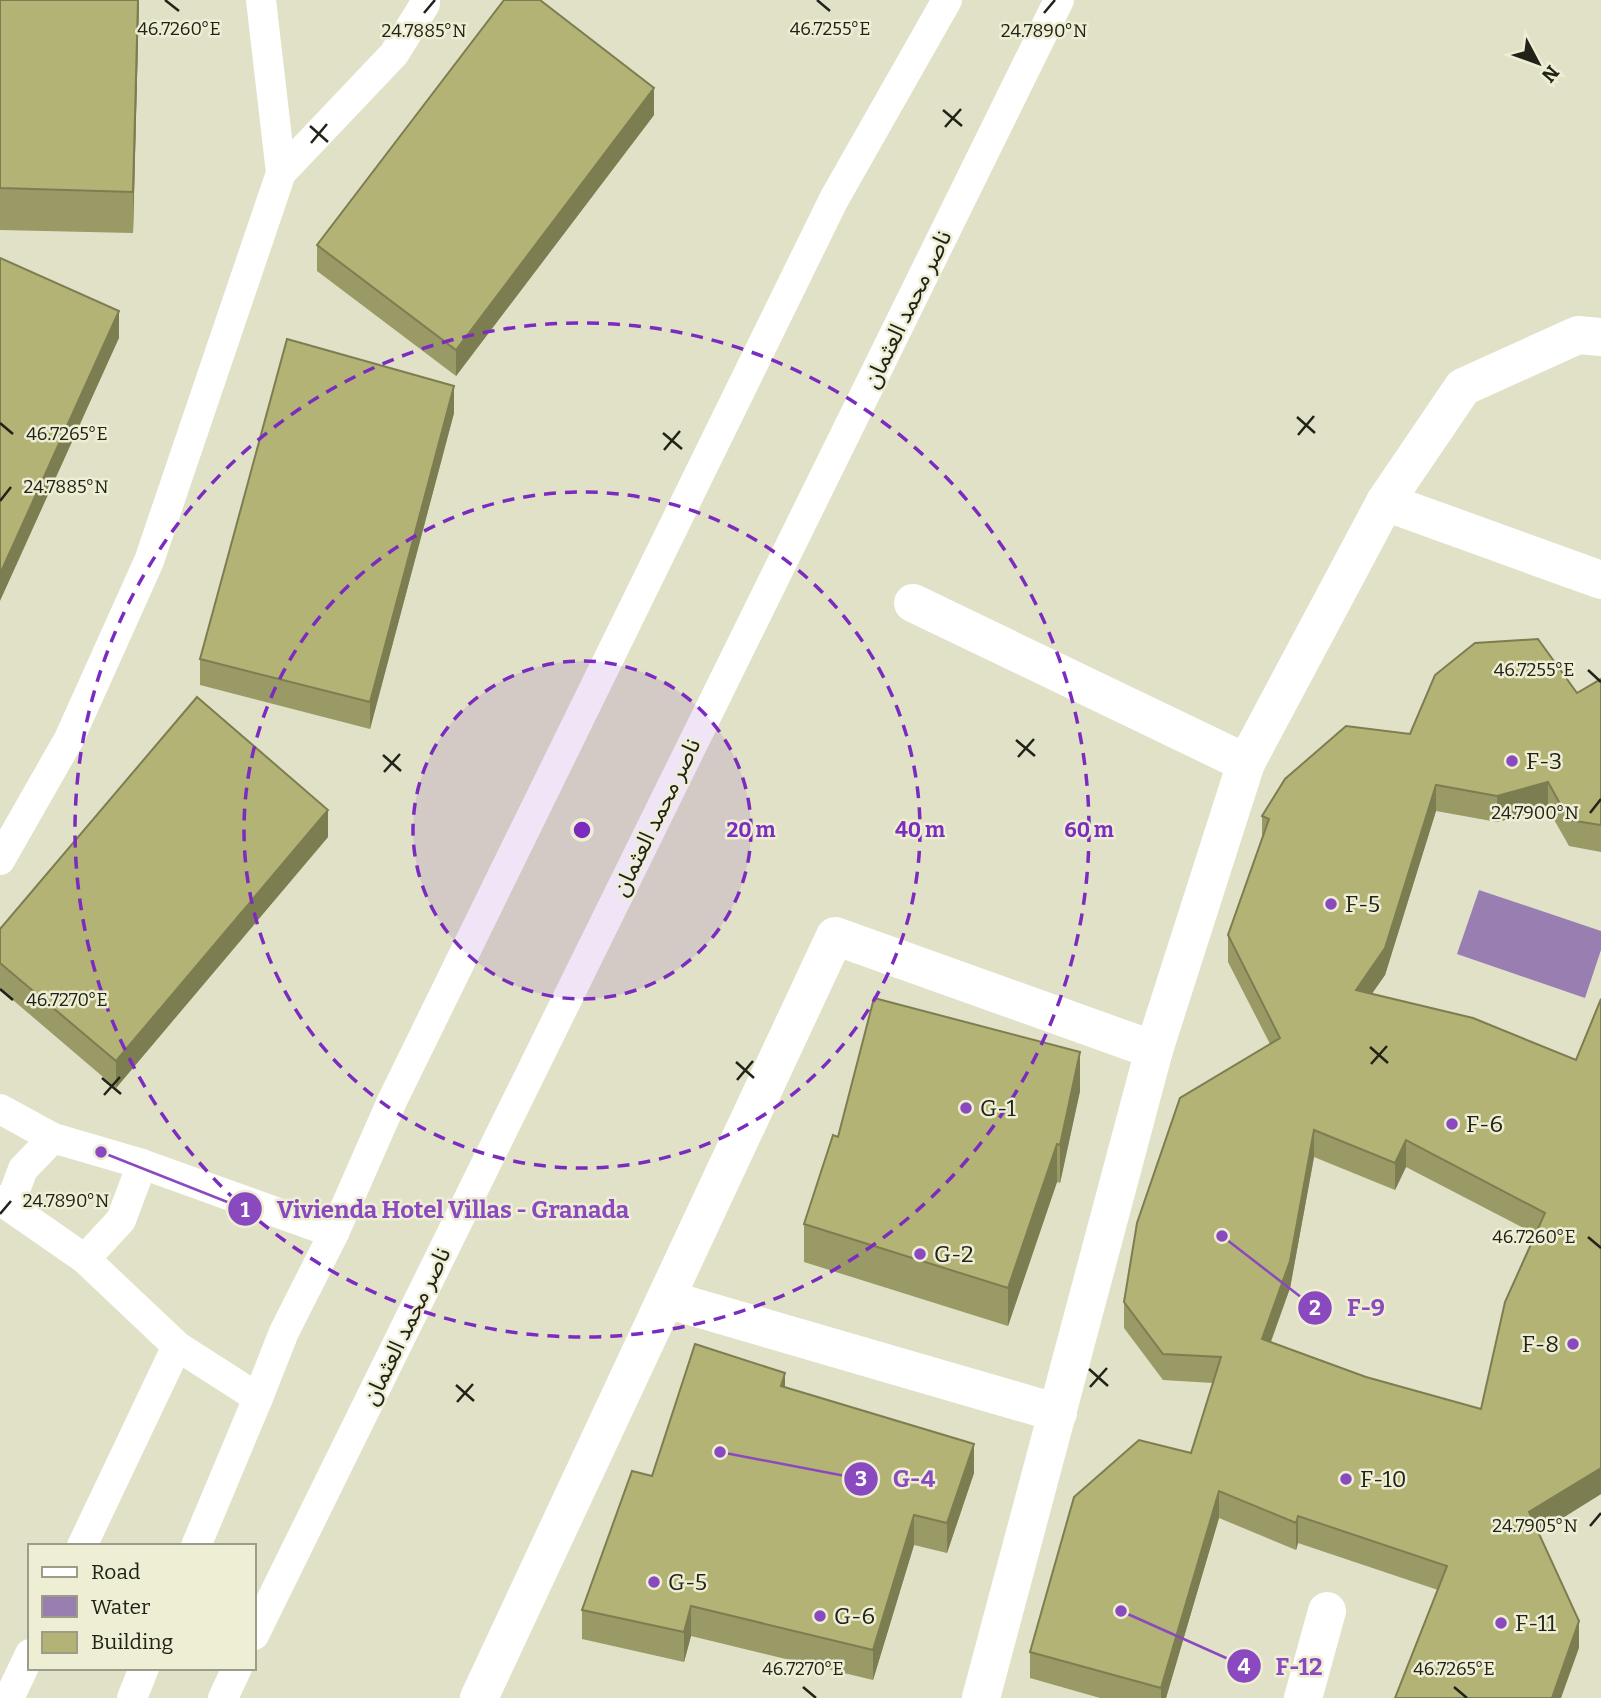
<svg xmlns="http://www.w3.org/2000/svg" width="1601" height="1698" viewBox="0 0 1601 1698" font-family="Bitter,'Noto Sans Arabic',serif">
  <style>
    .water { fill: #997eb2 }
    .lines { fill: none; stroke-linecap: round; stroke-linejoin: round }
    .service { stroke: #fff; stroke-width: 30 }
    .minor { stroke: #fff; stroke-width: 38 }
    .wall { fill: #999a65; fill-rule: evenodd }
    .shaded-wall { fill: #7d7d52 }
    .building { fill: #b2b375; stroke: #7d7d52; stroke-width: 2; fill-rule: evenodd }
    .ticks { fill: none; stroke: #212218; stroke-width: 2.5 }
    .ring { fill: none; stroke: #7b2cbf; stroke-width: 3.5; stroke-dasharray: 12 9 }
    .poi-dot { fill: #8a49be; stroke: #eeeed4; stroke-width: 2.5 }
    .labels { text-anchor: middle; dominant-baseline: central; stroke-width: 5; stroke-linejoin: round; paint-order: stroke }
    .street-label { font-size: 23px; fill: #212218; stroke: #eeeed4 }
    .poi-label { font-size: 23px; fill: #212218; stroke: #eeeed4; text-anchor: start }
    .ticks-label { font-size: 18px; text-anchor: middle; fill: #212218; stroke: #eeeed4; stroke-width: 5; stroke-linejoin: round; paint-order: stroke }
    .centre { fill: #7b2cbf; stroke: #eeeed4; stroke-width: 3.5 }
    .ring-label { font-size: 21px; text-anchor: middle; font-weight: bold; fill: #7b2cbf; stroke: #eeeed4; stroke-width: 5; stroke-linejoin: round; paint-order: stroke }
    .leader { fill: none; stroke: #8a49be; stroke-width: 2.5 }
    .callout-dot { fill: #8a49be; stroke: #eeeed4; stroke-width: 2.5 }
    .mark-label { font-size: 21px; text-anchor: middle; font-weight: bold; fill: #fff }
    .callout-label { font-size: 24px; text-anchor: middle; font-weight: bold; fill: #8a49be; stroke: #eeeed4; stroke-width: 5; stroke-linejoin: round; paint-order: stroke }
  </style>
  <rect width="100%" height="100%" fill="#e0e1c7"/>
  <!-- water -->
  <polygon class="water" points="1479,890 1601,931 1601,950 1585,998 1457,954"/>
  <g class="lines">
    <!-- service -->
    <g class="service">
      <polyline points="261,0 281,173"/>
      <polyline points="0,860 69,739 149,561 281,173 394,54 425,4 425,0"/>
      <polyline points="0,1109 53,1138 142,1164 334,1233"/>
      <polyline points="0,1200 85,1259 177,1346 258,1398"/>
      <polyline points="9,1206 23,1169 53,1138"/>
      <polyline points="85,1259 121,1220 142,1164"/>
      <polyline points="82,1546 177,1346"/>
      <polyline points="196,1546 258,1398 284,1332 334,1233 392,1101 834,199 947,0"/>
      <polyline points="254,1635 1059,0"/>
      <polyline points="9,1698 30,1654"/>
      <polyline points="132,1698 144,1668"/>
      <polyline points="223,1698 237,1668"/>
    </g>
    <!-- minor -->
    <g class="minor">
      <polyline points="1385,502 1601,580"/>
      <polyline points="913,603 1246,763"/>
      <polyline points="666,1299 1058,1413"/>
      <polyline points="479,1698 835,936 1154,1050"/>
      <polyline points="981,1698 1154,1050 1246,763 1385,502 1463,387 1578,335 1601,337"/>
      <polyline points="1303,1698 1327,1611"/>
    </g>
  </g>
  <!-- wall -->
  <g class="wall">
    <polygon points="0,0 139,0 133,233 0,230"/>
    <polygon points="654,115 456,376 317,271 317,245"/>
    <polygon points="454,413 370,729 200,685 200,659"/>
    <path d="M 1601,679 L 1601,852 L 1569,846 L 1548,809 L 1497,822 L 1436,811 L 1385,975 L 1371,994 L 1576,1060 L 1601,998 L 1601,1494 L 1538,1533 L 1579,1648 L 1438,1590 L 1298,1543 L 1296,1550 L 1219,1518 L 1166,1698 L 1100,1698 L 1030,1678 L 1030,1652 L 1191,1453 L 1213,1383 L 1163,1380 L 1124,1328 L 1124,1302 L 1270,1044 L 1228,962 L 1228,935 L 1262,840 L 1262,816 L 1410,734 L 1577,693 ZM 1314,1157 L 1395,1190 L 1406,1167 L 1535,1234 L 1481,1409 L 1366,1377 L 1271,1342 L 1290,1288 Z"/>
    <polygon points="328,837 116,1088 0,989 0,929"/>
    <polygon points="1080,1091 1060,1183 1057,1182 1008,1326 804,1262 804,1224 838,1137"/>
    <polygon points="785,1387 974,1473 947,1553 914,1545 873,1680 691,1636 684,1662 582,1639 582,1610 652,1476"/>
  </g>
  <!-- shaded-wall -->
  <g class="shaded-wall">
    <polygon points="138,0 139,0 133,233 133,192"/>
    <polygon points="654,88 654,115 456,376 456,350"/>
    <polygon points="119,311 119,338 0,601 0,574"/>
    <polygon points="454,386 454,413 370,729 370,702"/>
    <polygon points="1548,782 1548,809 1497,822 1497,796"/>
    <polygon points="1436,785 1436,811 1385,975 1356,1017 1356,990"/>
    <polygon points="328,810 328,837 116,1088 116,1061"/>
    <polygon points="1080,1052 1080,1091 1060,1183 1060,1145"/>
    <polygon points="1314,1130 1314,1157 1290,1288 1262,1365 1262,1339"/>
    <polygon points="1406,1140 1406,1167 1395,1190 1395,1163"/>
    <polygon points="1057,1144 1057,1182 1008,1326 1008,1288"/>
    <polygon points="785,1373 785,1403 781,1386"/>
    <polygon points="974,1444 974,1473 947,1553 947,1523"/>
    <polygon points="1601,1468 1601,1494 1529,1539 1529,1512"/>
    <polygon points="1219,1491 1219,1518 1166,1698 1161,1698 1161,1688"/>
    <polygon points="914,1515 914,1545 873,1680 873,1650"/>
    <polygon points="1298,1516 1298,1543 1296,1550 1296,1523"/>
    <polygon points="691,1606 691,1636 684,1662 684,1632"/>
    <polygon points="1579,1621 1579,1648 1561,1698 1552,1698"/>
  </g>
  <!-- building -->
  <g class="building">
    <polygon points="0,0 138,0 133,192 0,188"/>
    <polygon points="504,0 540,0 654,88 456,350 317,245"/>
    <polygon points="0,258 119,311 0,574"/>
    <polygon points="287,339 454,386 370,702 200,659"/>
    <path d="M 1538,639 L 1577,693 L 1601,679 L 1601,825 L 1569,820 L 1548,782 L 1497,796 L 1436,785 L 1385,948 L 1356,990 L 1473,1018 L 1576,1060 L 1601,999 L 1601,1468 L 1529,1512 L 1579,1621 L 1552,1698 L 1395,1698 L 1447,1566 L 1298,1516 L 1296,1523 L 1219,1491 L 1161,1688 L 1030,1652 L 1074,1497 L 1139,1440 L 1191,1453 L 1221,1357 L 1163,1354 L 1124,1302 L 1137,1223 L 1180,1098 L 1280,1038 L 1228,935 L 1269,819 L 1262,816 L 1285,779 L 1346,726 L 1410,734 L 1435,675 L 1475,643 ZM 1314,1130 L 1395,1163 L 1406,1140 L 1545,1213 L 1505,1302 L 1481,1409 L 1366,1377 L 1262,1339 L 1290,1261 Z"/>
    <polygon points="197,697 328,810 116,1061 0,963 0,929"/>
    <polygon points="874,998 1080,1052 1060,1145 1057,1144 1008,1288 804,1224 833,1135 838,1137"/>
    <polygon points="695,1344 785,1373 781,1386 974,1444 947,1523 914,1515 873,1650 691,1606 684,1632 582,1610 632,1471 652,1476"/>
  </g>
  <!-- ticks -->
  <path class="ticks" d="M 165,0 L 179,11M 817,0 L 830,11M 424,13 L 435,0M 1044,13 L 1055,0M 943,110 L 962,126M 310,126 L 328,142M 945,127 L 961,109M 311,143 L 327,124M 1297,417 L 1315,433M 0,423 L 13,434M 663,433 L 682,449M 1298,435 L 1314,416M 664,450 L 680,431M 0,501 L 11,487M 1588,670 L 1601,682M 1016,740 L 1035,756M 383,755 L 401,771M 1018,757 L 1034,739M 384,772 L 400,754M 1590,813 L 1601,799M 0,989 L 13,1000M 1370,1047 L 1388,1063M 736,1062 L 754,1078M 1371,1064 L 1387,1046M 102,1078 L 121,1094M 737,1080 L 753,1061M 104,1095 L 120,1077M 0,1214 L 11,1201M 1588,1237 L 1601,1248M 1089,1369 L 1108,1386M 456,1385 L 474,1401M 1090,1387 L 1107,1368M 457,1402 L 473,1384M 1590,1526 L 1601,1513M 803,1687 L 816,1698M 1454,1687 L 1467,1698"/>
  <!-- distance rings -->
  <circle cx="582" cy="830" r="169" fill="#7b2cbf" fill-opacity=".12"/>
  <g class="ring">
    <circle cx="582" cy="830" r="169"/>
    <circle cx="582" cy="830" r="338"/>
    <circle cx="582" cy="830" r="507"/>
  </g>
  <!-- markers -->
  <g class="poi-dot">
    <circle cx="1512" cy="761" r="7"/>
    <circle cx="1331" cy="904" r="7"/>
    <circle cx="966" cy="1108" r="7"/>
    <circle cx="1452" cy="1124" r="7"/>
    <circle cx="920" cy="1254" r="7"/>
    <circle cx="1573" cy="1344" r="7"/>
    <circle cx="1346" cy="1479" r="7"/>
    <circle cx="654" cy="1582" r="7"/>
    <circle cx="820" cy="1616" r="7"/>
    <circle cx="1501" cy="1623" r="7"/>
  </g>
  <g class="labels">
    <!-- street labels -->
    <g class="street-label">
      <text transform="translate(907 309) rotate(-64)">ناصر محمد العثمان</text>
      <text transform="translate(656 817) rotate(-64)">ناصر محمد العثمان</text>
      <text transform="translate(406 1326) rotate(-64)">ناصر محمد العثمان</text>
    </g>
    <!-- poi labels -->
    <g class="poi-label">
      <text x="1526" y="761">F-3</text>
      <text x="1345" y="904">F-5</text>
      <text x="980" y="1108">G-1</text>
      <text x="1466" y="1124">F-6</text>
      <text x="934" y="1254">G-2</text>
      <text x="1559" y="1344" text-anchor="end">F-8</text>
      <text x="1360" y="1479">F-10</text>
      <text x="668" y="1582">G-5</text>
      <text x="834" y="1616">G-6</text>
      <text x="1515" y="1623">F-11</text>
    </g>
  </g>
  <g class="ticks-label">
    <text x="179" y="35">46.7260°E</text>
    <text x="830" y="35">46.7255°E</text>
    <text x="424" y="37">24.7885°N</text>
    <text x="1044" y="37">24.7890°N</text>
    <text x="67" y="440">46.7265°E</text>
    <text x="66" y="493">24.7885°N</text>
    <text x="1534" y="676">46.7255°E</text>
    <text x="1535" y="819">24.7900°N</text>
    <text x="67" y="1006">46.7270°E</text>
    <text x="66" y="1207">24.7890°N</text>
    <text x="1534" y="1243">46.7260°E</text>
    <text x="1535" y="1532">24.7905°N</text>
    <text x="803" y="1675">46.7270°E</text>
    <text x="1454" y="1675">46.7265°E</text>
  </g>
  <circle cx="582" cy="830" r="10" class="centre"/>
  <g class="ring-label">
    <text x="751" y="837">20 m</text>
    <text x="920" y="837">40 m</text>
    <text x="1089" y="837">60 m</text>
  </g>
  <!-- callouts -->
  <path class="leader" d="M101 1152L245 1209M1222 1236L1315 1308M720 1452L861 1479M1121 1611L1244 1666"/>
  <g class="callout-dot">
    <circle cx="101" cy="1152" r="7"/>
    <circle cx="1222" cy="1236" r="7"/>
    <circle cx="720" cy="1452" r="7"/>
    <circle cx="1121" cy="1611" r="7"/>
    <circle cx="245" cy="1209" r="18"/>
    <circle cx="1315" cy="1308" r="18"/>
    <circle cx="861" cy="1479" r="18"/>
    <circle cx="1244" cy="1666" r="18"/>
  </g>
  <g class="mark-label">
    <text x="245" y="1217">1</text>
    <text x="1315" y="1315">2</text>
    <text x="861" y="1486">3</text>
    <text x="1244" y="1674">4</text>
  </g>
  <g class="callout-label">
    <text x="453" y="1218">Vivienda Hotel Villas - Granada</text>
    <text x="1366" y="1316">F-9</text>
    <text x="914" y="1487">G-4</text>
    <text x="1299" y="1675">F-12</text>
  </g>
  <!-- legend -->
  <rect x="28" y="1544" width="228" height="126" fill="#eeeed4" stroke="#9c9c89" stroke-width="2"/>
  <rect x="42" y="1567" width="35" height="10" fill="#ffffff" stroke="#9c9c89" stroke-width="2"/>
  <text x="91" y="1579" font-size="21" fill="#212218">Road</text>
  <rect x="42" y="1596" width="35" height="21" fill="#997eb2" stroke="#9c9c89" stroke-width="2"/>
  <text x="91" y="1614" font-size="21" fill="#212218">Water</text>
  <rect x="42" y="1632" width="35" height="21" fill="#b2b375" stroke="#9c9c89" stroke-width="2"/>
  <text x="91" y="1649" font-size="21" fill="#212218">Building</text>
  <!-- north arrow -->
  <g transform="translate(1538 63) rotate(131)" stroke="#eeeed4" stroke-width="5" paint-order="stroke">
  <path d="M0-5L12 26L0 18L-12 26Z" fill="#212218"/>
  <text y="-10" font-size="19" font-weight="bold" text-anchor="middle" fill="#212218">N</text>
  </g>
</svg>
